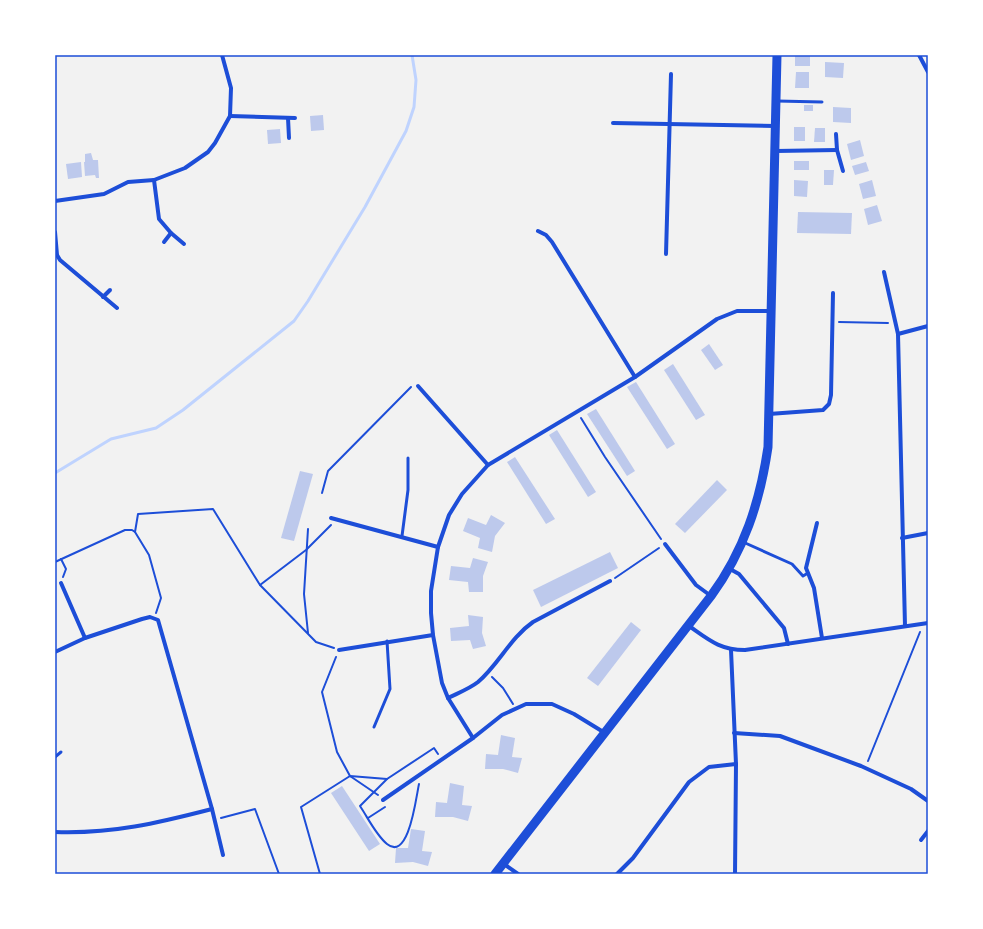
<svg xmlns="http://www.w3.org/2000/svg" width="983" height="929" viewBox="0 0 983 929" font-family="'Sofia Sans Condensed',sans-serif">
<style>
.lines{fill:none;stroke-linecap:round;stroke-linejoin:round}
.stream{stroke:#bfd3fe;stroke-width:3}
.building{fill:#bdc9ec}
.path{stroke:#1d4ed8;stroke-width:2}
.service{stroke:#1d4ed8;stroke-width:3}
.minor{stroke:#1d4ed8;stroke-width:4}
.primary{stroke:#1d4ed8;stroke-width:9}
.neatline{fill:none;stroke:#1d4ed8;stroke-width:1.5}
</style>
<rect width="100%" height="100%" fill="#f2f2f2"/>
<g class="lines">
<path class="stream" d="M55,473L111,439L156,428L183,410L294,321L308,301L365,207L406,131L414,107L416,80L412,55"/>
</g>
<g class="building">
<rect x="795" y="56" width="15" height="10"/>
<path d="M825,62L844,63L843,78L825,77Z"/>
<path d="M796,72H809V88H795Z"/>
<rect x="804" y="105" width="9" height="6"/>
<path d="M833,107L851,108V123L833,122Z"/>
<path d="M323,115L324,130L311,131L310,116Z"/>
<rect x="794" y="127" width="11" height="14"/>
<path d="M815,128H825V142H814Z"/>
<path d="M280,129L281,143L268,144L267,130Z"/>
<path d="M860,140L864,156L851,160L847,144Z"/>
<path d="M91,153L93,160H98L99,178H96L95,175L85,176L84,162H85V154Z"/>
<rect x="794" y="161" width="15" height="9"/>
<path d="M81,162L82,177L68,179L66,164Z"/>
<path d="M866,162L869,171L855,175L852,166Z"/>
<path d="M824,170H834L833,185H824Z"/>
<path d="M794,180L808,181L807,197L794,196Z"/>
<path d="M872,180L876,196L863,199L859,184Z"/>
<path d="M877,205L882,221L868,225L864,209Z"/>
<path d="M798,212L852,213L851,234L797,233Z"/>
<path d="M709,344L723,365L715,370L701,350Z"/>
<path d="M673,364L705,415L696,420L664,370Z"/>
<path d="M636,382L675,444L667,449L627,387Z"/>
<path d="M596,409L635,471L627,476L587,414Z"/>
<path d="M557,430L596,492L588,497L549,435Z"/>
<path d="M515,457L555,519L546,524L507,462Z"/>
<path d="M300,471L313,474L294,541L281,538Z"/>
<path d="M717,480L727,490L685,533L675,524Z"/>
<path d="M491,515L505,523L495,536L492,552L478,548L480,538L463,531L468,518L486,525Z"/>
<path d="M610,552L618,568L541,607L533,590Z"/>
<path d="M473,558L488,562L483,576V592H469L468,582L449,580L451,566L470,568Z"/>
<path d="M468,615L483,617L482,633L486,646L473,649L470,640L451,641L450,628L469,626Z"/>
<path d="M631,622L641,630L598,686L587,678Z"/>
<path d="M501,735L515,738L512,757L522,758L518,773L503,769H485L486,754L498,755Z"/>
<path d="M450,783L464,786L462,805L472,806L468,821L453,817H435L436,802L447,803Z"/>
<path d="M342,786L380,844L369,851L331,793Z"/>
<path d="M411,829L425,831L422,851L432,852L428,866L413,862L395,863L396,848H408Z"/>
</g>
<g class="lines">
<g class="path">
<path d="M839,322L888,323"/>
<path d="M581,418L605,457L661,539"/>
<path d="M322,493L328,471L411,387"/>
<path d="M135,532L138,514L213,509L260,585L316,642L334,648"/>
<path d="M61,559L66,569L63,577"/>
<path d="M55,562L125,530H132L135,532L149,555L161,598L156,613"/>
<path d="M615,578L659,548"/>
<path d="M260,585L306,550L331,525"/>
<path d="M308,633L304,594L308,529"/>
<path d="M336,657L322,692L337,752L350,776L378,795"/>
<path d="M492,677L503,688L513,704"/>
<path d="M868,761L920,632"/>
<path d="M387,779L360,806C368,818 376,835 387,844C409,862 416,797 419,784"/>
<path d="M221,818L255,809L279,874"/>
<path d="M368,818L385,807"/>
<path d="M320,874L301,807L350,776L387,779L434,748L438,754"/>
</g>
<g class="service">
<path d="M777,101L822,102"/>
<path d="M402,536L408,490V458"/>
<path d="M743,542L792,564L803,576L808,573"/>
<path d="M374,727L390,689L387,641"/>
<path d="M55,757L61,752"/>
</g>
<g class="minor">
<path d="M919,55L928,72"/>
<path d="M230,116L295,118"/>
<path d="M288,118L289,138"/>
<path d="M613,123L775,126"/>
<path d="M836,134L837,150L843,171"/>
<path d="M776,151L837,150"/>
<path d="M154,180L159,219L171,233L184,244"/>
<path d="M55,201L104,194L128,182L154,180L185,168L208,152L215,143L230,116L231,88L222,55"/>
<path d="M538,231L546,235L552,242L635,377"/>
<path d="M55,232L57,255L60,260L117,308"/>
<path d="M164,242L171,233"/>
<path d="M666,254L671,74"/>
<path d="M884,272L898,334L905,626"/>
<path d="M103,297L110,290"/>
<path d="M898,334L928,326"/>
<path d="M418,386L488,465"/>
<path d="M769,414L823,410L829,404L831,395L833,293"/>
<path d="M331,518L438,547"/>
<path d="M817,523L806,568L814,588L822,638"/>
<path d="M902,538L928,533"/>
<path d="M665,544L696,585L711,596"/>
<path d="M730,569L739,574L784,628L788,644"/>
<path d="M61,583L85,638"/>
<path d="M689,626C709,640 720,650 745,650L928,623"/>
<path d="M339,650L433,635"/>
<path d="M731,650L736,764L735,874"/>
<path d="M55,652L85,638L142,619L150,617L158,620L212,809L223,855"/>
<path d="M448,698C458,693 469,689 478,682C499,664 510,638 533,622L610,581"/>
<path d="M734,733L780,736L861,766L911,789L928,801"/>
<path d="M473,738L448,698L442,683L433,635L431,613V591L438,547L449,515L462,494L488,465L635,377L717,319L737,311H772"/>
<path d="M383,800L473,738L502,715L526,704H552L574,714L605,733"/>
<path d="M55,832C112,834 158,823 212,809"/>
<path d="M921,840L928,831"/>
<path d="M504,864L518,874"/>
<path d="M617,874L633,858L689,782L709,767L736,764"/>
</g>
<path class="primary" d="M495,874L711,596C744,551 760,502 768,447L777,55"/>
</g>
<rect width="983" height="929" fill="none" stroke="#ffffff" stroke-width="112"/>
<rect x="56" y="56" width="871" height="817" class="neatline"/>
</svg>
